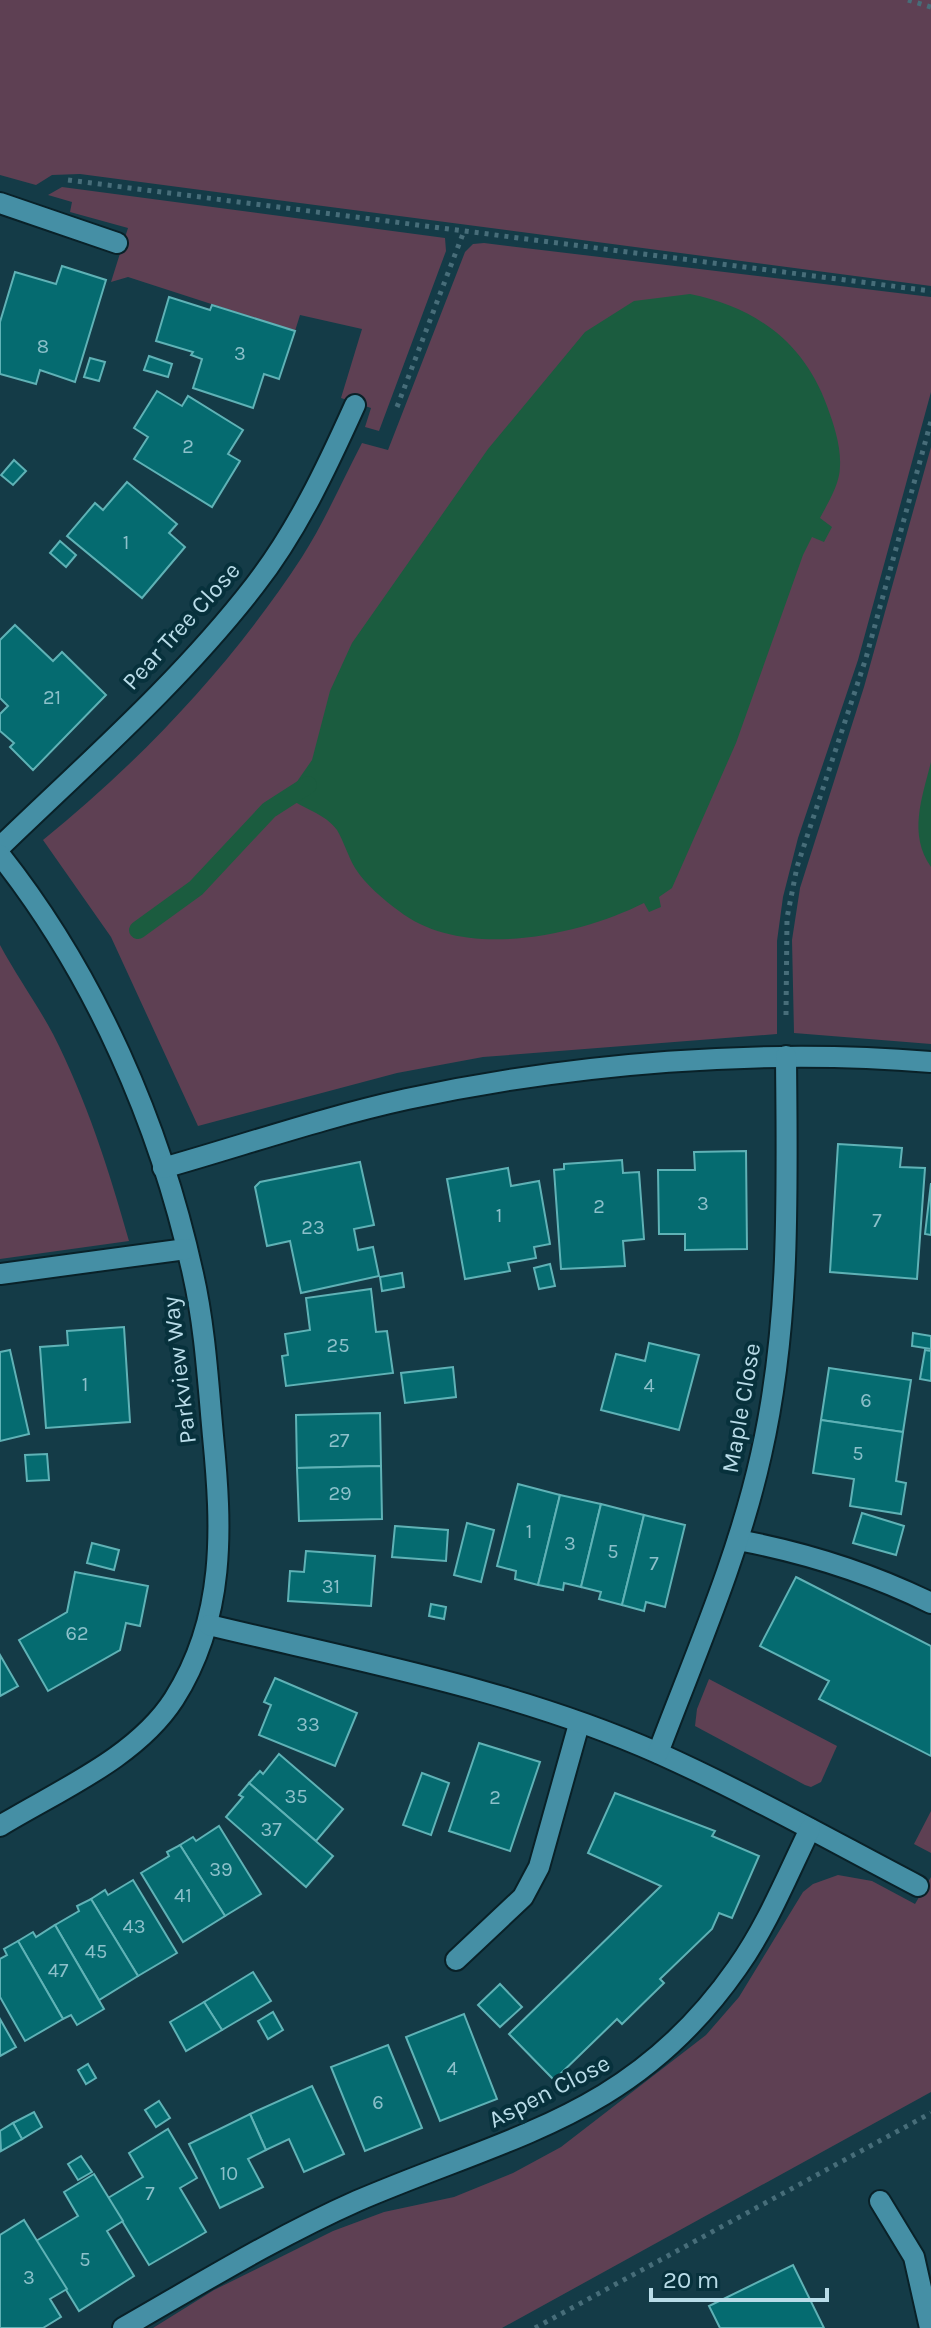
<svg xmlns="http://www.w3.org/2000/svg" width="931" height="2328" viewBox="0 0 931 2328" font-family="Karla,sans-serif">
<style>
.green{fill:#5e4053}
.water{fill:#1b5c3f}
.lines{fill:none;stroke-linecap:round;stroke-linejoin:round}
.stream{stroke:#1b5c3f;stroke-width:18}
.building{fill:#056b70;stroke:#5fb2b6;stroke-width:2}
.lane-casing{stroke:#092128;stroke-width:24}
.street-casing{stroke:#092128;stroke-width:24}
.path{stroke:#476d79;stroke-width:5;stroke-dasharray:4 6;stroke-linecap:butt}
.lane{stroke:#458fa5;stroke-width:20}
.street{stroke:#458fa5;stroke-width:20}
.labels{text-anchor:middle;stroke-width:8;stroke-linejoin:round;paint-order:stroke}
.number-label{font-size:20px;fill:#8cc0ca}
.street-label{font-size:24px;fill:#b9dce8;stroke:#07313c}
</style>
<rect width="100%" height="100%" fill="#143b47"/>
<g class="green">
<path d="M0,0H931V286L80,174L52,175L36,185L0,175Z"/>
<path d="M62,187L445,238L446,251L379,431L365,427L371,408L341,398L362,329L300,315L295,331L128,277L111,282L128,228L70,212L72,202L48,195Z"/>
<path d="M484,243L931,297V392L858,660L798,838L783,897L777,941V1034L483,1057L397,1073L198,1126L111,937L43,840C142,760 233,663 302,557C325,521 342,481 362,443L388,450L465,252L473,244Z"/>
<path d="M931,447V1044L794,1033L792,940L800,888L864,687Z"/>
<path d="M0,945C16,975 37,1004 53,1034C87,1101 109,1170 129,1241L0,1259Z"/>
<path d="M709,1679L837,1746L821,1782L811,1787L805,1785L695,1726L697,1709Z"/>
<path d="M931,1811V1853L914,1844Z"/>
<path d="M838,1875L872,1881L915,1904L931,1877V2092L502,2328H153L214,2290L333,2231L384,2212L454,2197L513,2173L561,2147L706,2035L739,1997L803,1892L813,1884Z"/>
</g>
<g class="water">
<path d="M690,294C755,307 804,342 827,406C834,425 841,446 840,466C840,484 828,503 820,518L832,527L824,542L812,537L803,555L736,743L672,888L659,897L661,907L649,912L644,903C578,936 463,961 399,911C384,900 365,884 355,868C348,856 344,842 337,830C325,813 302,809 287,796L312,760L330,691L352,643L488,449L585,332L634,301Z"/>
<path d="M931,762V867C908,834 922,798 931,762Z"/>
</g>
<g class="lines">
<path class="stream" d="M138,930L196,888L269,810L308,785"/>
</g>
<g class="building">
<path d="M62,266L106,280L75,382L40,370L36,384L0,374V322L15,272L56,284Z"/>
<path d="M169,297L210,310L212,305L295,331L279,379L264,374L253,408L193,388L202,359L191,355L193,352L156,341Z"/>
<path d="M149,356L172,364L168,377L144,370Z"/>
<path d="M90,358L105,362L99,381L84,377Z"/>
<path d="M157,391L182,406L188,396L243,430L228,454L240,461L212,507L134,459L148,437L134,428Z"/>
<path d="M14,460L26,471L13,485L1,475Z"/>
<path d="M127,482L177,524L169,533L185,547L142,598L67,536L95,503L103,510Z"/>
<path d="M60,541L76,555L66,567L50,553Z"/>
<path d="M15,625L53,661L62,652L106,695L33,770L10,747L14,743L0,731V714L8,706L0,698V640Z"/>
<path d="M838,1144L902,1148L900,1167L925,1168L917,1279L830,1272Z"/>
<path d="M746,1151L747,1249L685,1250V1234H659L658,1170H695L694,1152Z"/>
<path d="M622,1160L623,1173L639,1172L644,1239L623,1241L625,1266L561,1269L554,1170L564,1169V1164Z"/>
<path d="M360,1162L374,1225L354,1229L358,1250L373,1247L379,1276L301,1293L290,1241L267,1246L255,1187L260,1182Z"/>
<path d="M508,1168L511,1186L539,1181L550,1244L534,1247L536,1258L508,1263L510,1271L465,1279L447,1179Z"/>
<path d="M931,1183V1235L925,1234Z"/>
<path d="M550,1264L555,1286L539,1289L534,1268Z"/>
<path d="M402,1273L404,1287L382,1291L380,1277Z"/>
<path d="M371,1289L376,1332L387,1331L393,1373L286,1386L282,1356L288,1355L285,1334L310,1330L306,1298Z"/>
<path d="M124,1327L130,1422L46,1428L40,1347L68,1345L67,1331Z"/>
<path d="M913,1333L931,1336V1349L912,1346Z"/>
<path d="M649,1343L699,1355L679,1430L601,1410L616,1354L645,1361Z"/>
<path d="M10,1350L29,1434L0,1441V1352Z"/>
<path d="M925,1350L931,1351V1381L920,1379Z"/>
<path d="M453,1367L456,1397L405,1403L401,1373Z"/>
<path d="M829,1368L911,1380L903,1432L821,1420Z"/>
<path d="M380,1413L381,1466L297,1468L296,1415Z"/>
<path d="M821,1420L903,1432L896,1481L906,1483L901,1514L850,1506L854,1479L813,1473Z"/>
<path d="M47,1454L49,1480L27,1481L25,1455Z"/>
<path d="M381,1466L382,1519L299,1521L297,1468Z"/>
<path d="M518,1484L560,1495L538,1585L515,1579L516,1571L497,1566Z"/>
<path d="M560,1495L601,1504L581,1587L564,1583L563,1590L538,1585Z"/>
<path d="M601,1504L644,1515L622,1605L599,1599L601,1592L581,1587Z"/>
<path d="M862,1513L904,1526L896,1555L853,1543Z"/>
<path d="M644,1515L685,1525L665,1607L646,1602L644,1611L622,1605Z"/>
<path d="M467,1523L494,1530L481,1582L454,1575Z"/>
<path d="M395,1526L448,1530L446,1561L392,1557Z"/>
<path d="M92,1543L119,1550L114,1570L87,1563Z"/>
<path d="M306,1551L375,1556L371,1606L288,1601L290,1571L304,1572Z"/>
<path d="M75,1572L148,1586L140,1626L126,1623L120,1650L48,1691L19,1640L67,1612Z"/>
<path d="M796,1577L931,1646V1756L819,1699L829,1681L760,1646Z"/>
<path d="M431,1604L446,1607L444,1619L429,1616Z"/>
<path d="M0,1655L18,1686L0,1696Z"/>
<path d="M275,1678L357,1713L335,1766L259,1735L271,1705L264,1702Z"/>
<path d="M479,1743L540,1762L510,1851L449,1831Z"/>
<path d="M279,1754L343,1809L316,1841L249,1783L260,1771L263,1774Z"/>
<path d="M422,1773L449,1783L431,1835L403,1825Z"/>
<path d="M249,1783L333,1856L306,1887L226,1817L243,1797L239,1795Z"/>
<path d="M615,1793L715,1831L712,1836L759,1856L732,1918L719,1913L712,1929L660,1979L664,1983L622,2024L617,2019L554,2080L509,2034L661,1886L588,1853Z"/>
<path d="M219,1826L261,1894L225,1916L180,1845L193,1837L196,1841Z"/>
<path d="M180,1845L225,1916L183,1942L141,1873L169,1856L167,1852Z"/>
<path d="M133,1880L177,1953L138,1976L91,1899L105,1890L108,1895Z"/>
<path d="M91,1899L138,1976L99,2000L55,1925L79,1911L77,1906Z"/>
<path d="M55,1925L104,2009L77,2025L71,2015L63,2019L18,1941L33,1932L36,1937Z"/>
<path d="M18,1941L63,2019L25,2041L0,1997V1959L7,1955L4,1949Z"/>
<path d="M253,1972L271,2001L222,2030L204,2002Z"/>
<path d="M500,1984L522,2007L500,2027L478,2005Z"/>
<path d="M204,2002L222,2030L186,2051L170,2022Z"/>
<path d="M273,2012L283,2030L268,2039L258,2021Z"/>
<path d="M464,2014L497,2099L440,2121L406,2037Z"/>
<path d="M0,2019L16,2047L0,2056Z"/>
<path d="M388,2045L422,2128L365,2151L331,2067Z"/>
<path d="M88,2064L96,2078L86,2084L78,2070Z"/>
<path d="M312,2086L344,2154L304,2172L289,2139L266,2150L250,2114Z"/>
<path d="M159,2101L170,2118L156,2127L145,2110Z"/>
<path d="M34,2112L42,2127L22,2139L13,2123Z"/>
<path d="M250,2114L266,2150L248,2159L263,2187L220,2208L189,2144Z"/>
<path d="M13,2123L22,2139L1,2151L0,2131Z"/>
<path d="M168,2129L197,2178L180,2188L206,2232L149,2265L108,2198L143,2177L129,2153Z"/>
<path d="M81,2156L92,2172L78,2180L68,2164Z"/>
<path d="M94,2174L123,2221L107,2231L134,2276L79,2311L36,2241L78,2216L64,2192Z"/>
<path d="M24,2220L67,2289L50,2299L61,2317L43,2328H0V2235Z"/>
<path d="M793,2265L824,2328H720L709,2306Z"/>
</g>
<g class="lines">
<defs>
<g id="lane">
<path d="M738,1540C807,1553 868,1572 931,1603"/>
<path d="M456,1960L523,1897L539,1867L579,1724"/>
</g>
<g id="street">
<path d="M0,203L117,243"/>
<path d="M0,847C87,763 180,682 255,585C297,531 327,467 355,405"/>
<path d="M0,855C95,975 160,1124 193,1274C205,1327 208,1382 213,1436C222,1528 226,1617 174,1699C136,1758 59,1790 0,1826"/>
<path d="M163,1168C244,1145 325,1117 407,1099C575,1063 761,1048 931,1062"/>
<path d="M0,1274L186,1249"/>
<path d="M209,1625C359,1661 516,1690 658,1753C747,1793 832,1841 918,1886"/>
<path d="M658,1753C695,1655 738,1558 761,1455C791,1324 787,1190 786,1056"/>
<path d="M880,2201L914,2257L930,2328"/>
<path d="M123,2328C200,2284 276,2237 357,2201C511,2135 634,2116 737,1968C767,1926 787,1876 810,1829"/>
</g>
</defs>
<use href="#lane" class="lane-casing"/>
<use href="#street" class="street-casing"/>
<g class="path">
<path d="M908,0L931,7"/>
<path d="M68,180L931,291"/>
<path d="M397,407L464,231"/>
<path d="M786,1015L787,918L797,867L866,658L931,421"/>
<path d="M535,2328L931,2113"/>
</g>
<use href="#lane" class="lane"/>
<use href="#street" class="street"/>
</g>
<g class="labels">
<g class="number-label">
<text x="43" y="353">8</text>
<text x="240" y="360">3</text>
<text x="188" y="453">2</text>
<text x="126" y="549">1</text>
<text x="52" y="704">21</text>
<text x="703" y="1210">3</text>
<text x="599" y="1213">2</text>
<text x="499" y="1222">1</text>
<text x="877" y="1227">7</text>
<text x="313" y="1234">23</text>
<text x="338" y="1352">25</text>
<text x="85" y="1391">1</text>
<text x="649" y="1392">4</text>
<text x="866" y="1407">6</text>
<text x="339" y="1447">27</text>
<text x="858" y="1460">5</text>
<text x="340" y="1500">29</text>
<text x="529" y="1538">1</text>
<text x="570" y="1550">3</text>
<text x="613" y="1558">5</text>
<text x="654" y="1570">7</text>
<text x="331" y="1593">31</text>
<text x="77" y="1640">62</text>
<text x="308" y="1731">33</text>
<text x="296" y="1803">35</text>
<text x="495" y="1804">2</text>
<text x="271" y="1836">37</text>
<text x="221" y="1876">39</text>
<text x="183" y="1902">41</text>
<text x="134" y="1933">43</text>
<text x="96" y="1958">45</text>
<text x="58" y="1977">47</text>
<text x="452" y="2075">4</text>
<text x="378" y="2109">6</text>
<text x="229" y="2180">10</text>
<text x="150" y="2200">7</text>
<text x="85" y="2266">5</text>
<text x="29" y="2284">3</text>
</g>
<g class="street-label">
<text transform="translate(181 626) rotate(-48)" y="8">Pear Tree Close</text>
<text transform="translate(179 1370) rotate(-97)" y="8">Parkview Way</text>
<text transform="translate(741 1408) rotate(-80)" y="8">Maple Close</text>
<text transform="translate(549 2091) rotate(-27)" y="8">Aspen Close</text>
</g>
</g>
<path d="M651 2288v12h176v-12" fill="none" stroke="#b9dce8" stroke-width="4"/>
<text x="663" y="2288" font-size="24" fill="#b9dce8" stroke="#07313c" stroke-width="6" paint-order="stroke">20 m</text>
</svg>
